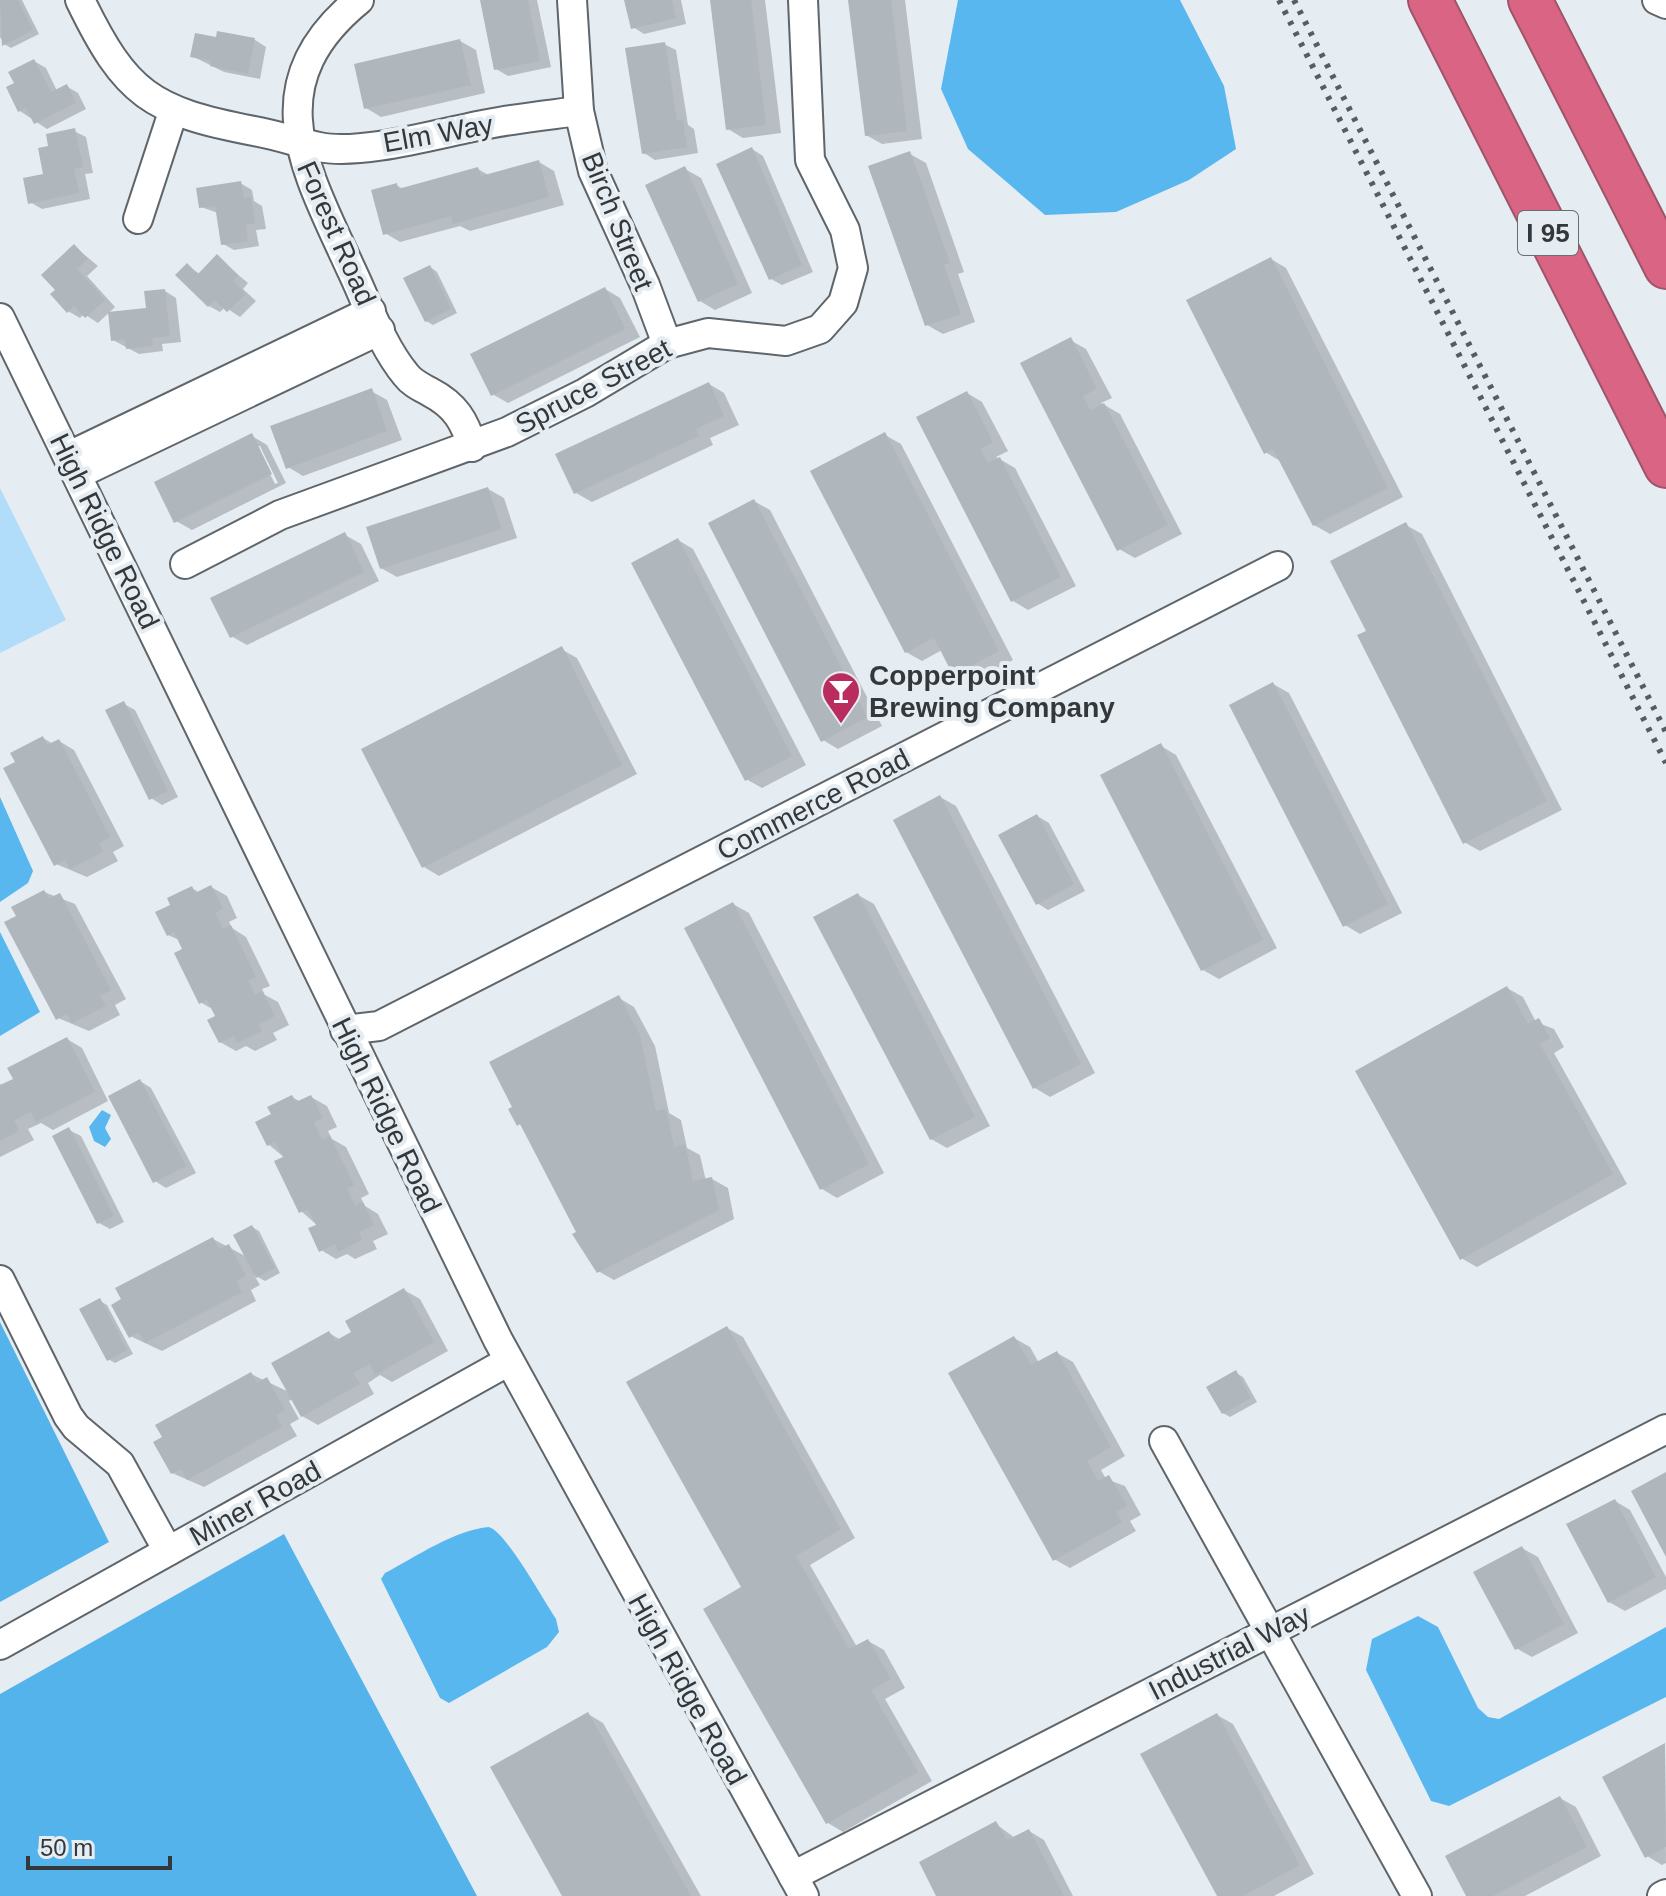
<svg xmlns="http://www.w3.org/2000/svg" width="1666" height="1896" viewBox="0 0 1666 1896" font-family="Helvetica,sans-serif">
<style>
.green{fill:#b1dcfa}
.forest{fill:#55b3eb}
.water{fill:#59b7f0}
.shadow{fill:#0003;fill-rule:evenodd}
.building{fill:#afb7bd}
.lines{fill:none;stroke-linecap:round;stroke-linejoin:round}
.minor-casing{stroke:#5e656b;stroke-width:32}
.highway-casing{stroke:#9f5569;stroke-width:46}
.minor{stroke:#fff;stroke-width:28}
.highway{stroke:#d96483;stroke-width:42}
.rail{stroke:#585c5f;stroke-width:6;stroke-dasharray:4 8;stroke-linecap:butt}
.labels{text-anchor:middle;stroke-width:8;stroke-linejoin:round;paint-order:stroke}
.shield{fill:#e5edf3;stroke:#696e72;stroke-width:2}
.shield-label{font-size:26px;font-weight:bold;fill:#34383a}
.street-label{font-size:28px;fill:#34383a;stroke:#e5edf3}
.poi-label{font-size:28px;font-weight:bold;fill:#34383a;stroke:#e5edf3;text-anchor:start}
</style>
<rect width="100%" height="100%" fill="#e5edf3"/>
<path class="green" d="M0,488L66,620L0,653Z"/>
<g class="forest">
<path d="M0,1322L109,1542L0,1602Z"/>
<path d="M284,1534L477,1896H0V1694Z"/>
</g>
<g class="water">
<path d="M958,0H1180L1224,86L1236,149L1189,180L1116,212L1045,215L968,149L941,89Z"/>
<path d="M0,797L33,871L28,883L0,902Z"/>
<path d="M0,932L40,1012L0,1036Z"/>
<path d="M102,1110L111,1115L105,1128L111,1139L105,1147L94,1141L89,1127Z"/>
<path d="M489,1527C506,1532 544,1601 556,1619L559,1632L547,1647L449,1703L440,1698L381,1579L385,1573C416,1557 454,1530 489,1527Z"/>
<path d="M1418,1616L1438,1627L1478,1708L1488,1717L1499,1719L1666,1627V1697L1449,1806L1431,1801L1366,1670L1372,1639Z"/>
</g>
<g class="shadow">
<path d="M0,0H22L39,34L11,48L4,44L0,37Z"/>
<path d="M482,0H537L551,67L508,76L496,69Z"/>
<path d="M627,0H681L686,24L644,34L633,27Z"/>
<path d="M712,0H765L781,133L743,138L728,129Z"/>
<path d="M850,0H905L922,139L882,144L866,135Z"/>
<path d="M217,39L255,40L266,47L260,79L224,72L192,56Z"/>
<path d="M460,41L476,50L485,93L381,117L366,108Z"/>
<path d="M664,44L676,50L688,125L694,129L698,153L655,160L644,153Z"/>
<path d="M34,61L46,68L57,91L66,86L78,93L86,109L47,129L20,111L16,84Z"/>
<path d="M74,131L86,137L93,173L85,174L90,199L42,209L30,202L46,176L51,147Z"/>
<path d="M752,149L763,156L813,272L782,285L771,279Z"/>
<path d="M910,154L926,163L964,272L958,274L975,322L943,334L927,325Z"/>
<path d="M539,162L554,171L564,205L470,231L460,226L400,242L385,233L396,185L405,190L478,169L490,176Z"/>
<path d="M685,169L701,178L752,293L715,310L700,301Z"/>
<path d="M240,183L252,190L254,201L262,206L266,229L256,230L259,246L234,250L223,244L218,213L201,207Z"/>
<path d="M74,246L98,266L87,276L115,307L98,323L84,314L80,318L68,311L58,290Z"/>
<path d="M217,257L248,283L243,289L256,301L240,317L225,307L220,312L209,306L187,266L200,274Z"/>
<path d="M1271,259L1286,268L1403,497L1330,534L1314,525L1282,462L1265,452Z"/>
<path d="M430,267L437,272L457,313L433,325L426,321Z"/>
<path d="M605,289L620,298L640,337L508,403L492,394Z"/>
<path d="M165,291L176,298L181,342L162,344L163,351L139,354L113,340Z"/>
<path d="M1070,340L1086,349L1112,398L1101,403L1120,414L1182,534L1135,558L1119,549L1023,364Z"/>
<path d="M709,384L724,393L739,425L710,438L713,445L592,502L576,493Z"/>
<path d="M371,391L387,400L402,440L303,476L288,467Z"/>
<path d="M967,393L982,402L1008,451L996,457L1015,468L1076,586L1028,610L1013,601Z"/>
<path d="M885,435L901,444L1013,660L970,683L954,674L942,650L922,661L906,652Z"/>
<path d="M252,436L267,445L286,483L192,530L176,521ZM256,446H260L278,483L275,484Z"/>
<path d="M488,489L504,498L517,538L397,577L381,568Z"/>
<path d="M754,501L770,510L882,726L838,749L823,740Z"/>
<path d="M1406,525L1422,534L1562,810L1480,851L1464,842L1368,632Z"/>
<path d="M345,535L361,544L379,581L247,645L231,636Z"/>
<path d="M678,540L693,549L806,765L762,788L746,779Z"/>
<path d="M561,649L577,658L637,774L439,876L424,867Z"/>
<path d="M1273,684L1289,693L1402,913L1360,934L1345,925Z"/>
<path d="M124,704L135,710L178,797L162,805L151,798Z"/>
<path d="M43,738L53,744L59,741L74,750L124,846L113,852L118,861L87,877L56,864L17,763Z"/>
<path d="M1161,746L1176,755L1277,948L1219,979L1203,970Z"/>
<path d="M940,797L956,806L1095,1073L1050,1097L1035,1088Z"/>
<path d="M1037,816L1049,823L1085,891L1048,910L1037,903Z"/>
<path d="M211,887L227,896L237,918L229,922L232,928L246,937L270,986L262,989L265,995L278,1002L289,1025L273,1033L277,1040L255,1051L246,1046L236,1051L220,1042L218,1017L214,1010L200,1002L185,950L181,941L168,935L173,906L192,888L200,893Z"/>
<path d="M44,892L75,904L126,999L115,1005L120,1015L89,1031L58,1018Z"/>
<path d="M858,895L874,904L990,1126L947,1148L931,1139Z"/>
<path d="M733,904L749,913L884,1173L837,1198L822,1189Z"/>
<path d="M1507,988L1523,997L1536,1022L1554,1029L1564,1047L1554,1053L1627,1184L1477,1267L1461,1258Z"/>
<path d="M619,998L634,1007L655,1046L669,1113L681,1120L687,1148L700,1155L706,1181L712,1179L728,1188L734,1219L614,1280L598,1271L524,1127L519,1124Z"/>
<path d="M67,1039L82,1048L108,1101L53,1130L41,1123L28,1129L34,1140L0,1157V1084L3,1086L15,1079Z"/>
<path d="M140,1081L151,1088L196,1173L166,1188L155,1181L109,1098Z"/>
<path d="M292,1097L301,1102L311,1097L327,1106L337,1127L328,1131L332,1139L346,1147L369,1194L361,1198L365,1206L378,1214L388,1234L373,1241L377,1249L355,1259L347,1254L336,1259L321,1250L318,1226L301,1211L285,1158L268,1144L274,1115Z"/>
<path d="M69,1130L81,1136L124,1222L110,1229L99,1223Z"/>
<path d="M252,1227L259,1231L280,1273L265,1281L254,1275L260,1285L251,1290L256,1301L162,1351L130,1336L213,1239L247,1257Z"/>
<path d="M404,1290L420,1299L448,1351L392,1382L380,1375L368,1383L374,1394L318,1425L302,1416L293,1399L289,1401L299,1419L290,1424L297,1436L204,1487L172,1473L251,1374L289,1392L329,1333L341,1340L354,1332Z"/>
<path d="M100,1301L107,1305L133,1354L115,1363L108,1359Z"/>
<path d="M727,1328L743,1337L855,1538L810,1565L857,1647L868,1641L884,1650L905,1688L885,1699L932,1781L843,1832L828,1823L743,1588Z"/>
<path d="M1014,1338L1030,1347L1039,1363L1057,1353L1073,1362L1125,1456L1101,1470L1106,1479L1125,1486L1141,1515L1130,1521L1136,1531L1070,1568L1054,1559Z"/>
<path d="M1236,1373L1243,1377L1257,1402L1230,1417L1223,1413Z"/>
<path d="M1615,1501L1630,1510L1666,1577V1589L1625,1611L1609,1602Z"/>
<path d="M1522,1548L1538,1557L1578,1633L1532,1657L1516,1648Z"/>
<path d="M588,1714L603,1723L701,1896H565Z"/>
<path d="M1217,1715L1233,1724L1314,1874L1274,1896H1219Z"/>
<path d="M1665,1746L1666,1863L1662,1865L1647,1856L1605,1778Z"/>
<path d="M1560,1798L1576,1807L1601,1856L1525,1896H1468Z"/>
<path d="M996,1824L1015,1838L1029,1831L1044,1840L1073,1896H939Z"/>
</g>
<g class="building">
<path d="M0,0H18L33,30L2,46Z"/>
<path d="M480,0H528L540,61L494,70Z"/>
<path d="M624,0H672L676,18L631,29Z"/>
<path d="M710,0H751L766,125L726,130Z"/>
<path d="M848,0H891L907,131L865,136Z"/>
<path d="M217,31L255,38L248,74L210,66L211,61L190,57L195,33L216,37Z"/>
<path d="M460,39L471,85L364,109L354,64Z"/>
<path d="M665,42L677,121L683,120L687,147L642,154L625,48Z"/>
<path d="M34,59L51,92L67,84L76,103L34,124L26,108L18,112L6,87L14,83L8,72Z"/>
<path d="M75,128L83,167L74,169L79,193L28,204L23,178L43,174L38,148L48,146L46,134Z"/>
<path d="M752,147L802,265L769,280L716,164Z"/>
<path d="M910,151L950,263L944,265L961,314L925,326L868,166Z"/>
<path d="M539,160L549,197L453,224L451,216L383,235L371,190L397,183L398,189L478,167L481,176Z"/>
<path d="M685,166L738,284L698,302L645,185Z"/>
<path d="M241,181L244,198L251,197L255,223L246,225L248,241L221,245L215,206L199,208L196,188Z"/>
<path d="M74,244L88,259L77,269L105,300L85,318L74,306L67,313L50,294L55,290L41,275Z"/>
<path d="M217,254L238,275L233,281L246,294L227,312L215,300L208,307L175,275L187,263L198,274Z"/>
<path d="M1271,257L1388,488L1313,526L1273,449L1264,454L1186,300Z"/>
<path d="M430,265L451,309L425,322L403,278Z"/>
<path d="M605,287L625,329L491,396L470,354Z"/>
<path d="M165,289L170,336L152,338L153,346L126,349L125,339L111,341L108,312L146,308L144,291Z"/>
<path d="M1071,337L1097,389L1083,396L1090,410L1104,403L1168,525L1117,551L1020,363Z"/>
<path d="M709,382L724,416L696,429L699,436L574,494L555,454Z"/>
<path d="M372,388L387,431L286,469L270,426Z"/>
<path d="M967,391L993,442L980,449L988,463L1000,457L1061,577L1011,602L916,417Z"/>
<path d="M885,432L999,651L953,675L934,638L905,653L810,471Z"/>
<path d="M252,433L272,474L174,523L154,482Z"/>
<path d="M488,487L502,529L380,569L366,527Z"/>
<path d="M754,499L867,717L821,742L708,523Z"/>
<path d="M1406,522L1547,801L1463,844L1357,635L1366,631L1330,561Z"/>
<path d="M345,532L364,572L230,638L210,598Z"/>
<path d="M678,538L792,756L745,781L631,563Z"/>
<path d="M562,646L622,765L422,868L361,749Z"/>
<path d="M1273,682L1388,904L1343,927L1229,705Z"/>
<path d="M124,701L168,791L149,800L105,710Z"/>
<path d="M43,736L47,745L59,739L110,837L99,843L103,852L70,869L65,860L54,866L3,768L15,762L10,753Z"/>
<path d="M1161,743L1263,940L1201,971L1100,775Z"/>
<path d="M940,795L1081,1064L1033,1089L893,820Z"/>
<path d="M1037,814L1074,884L1036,905L998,835Z"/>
<path d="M211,885L223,909L215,913L223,929L231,925L256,977L248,980L255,995L262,991L275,1016L259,1024L262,1031L237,1043L234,1036L219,1043L207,1020L215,1016L207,1000L199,1004L174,953L182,949L174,932L167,936L155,912L170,905L167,898L192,886L195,893Z"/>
<path d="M44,890L49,898L60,893L111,990L100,996L106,1006L72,1023L67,1014L56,1020L4,922L16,916L11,907Z"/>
<path d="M858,893L975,1117L930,1140L813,917Z"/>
<path d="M733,902L869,1164L820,1190L684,928Z"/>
<path d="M1507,986L1528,1024L1539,1018L1550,1038L1540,1044L1613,1174L1460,1260L1355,1071Z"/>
<path d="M619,995L640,1035L656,1111L666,1109L674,1147L685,1144L693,1181L712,1177L719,1210L597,1273L572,1234L576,1232L520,1124L517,1126L508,1109L512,1107L489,1062Z"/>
<path d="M67,1037L95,1092L36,1122L31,1112L14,1120L19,1131L0,1141V1085L13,1079L7,1068Z"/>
<path d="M140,1079L186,1166L153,1183L108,1096Z"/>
<path d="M292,1095L296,1102L311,1095L323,1118L314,1122L322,1140L330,1136L354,1185L347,1189L355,1206L363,1202L374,1225L359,1232L362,1240L338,1252L335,1244L319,1252L308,1228L316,1225L308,1209L299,1213L274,1161L283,1157L275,1142L267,1146L255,1122L271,1114L267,1107Z"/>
<path d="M69,1127L114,1216L97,1224L52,1136Z"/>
<path d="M252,1225L275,1268L256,1278L233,1235Z"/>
<path d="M213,1237L219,1249L229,1244L246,1276L236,1281L242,1292L145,1343L139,1332L129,1338L111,1305L121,1299L115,1288Z"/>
<path d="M404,1288L434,1342L375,1375L370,1364L353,1373L360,1384L301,1417L271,1363L329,1331L335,1341L351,1332L345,1321Z"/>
<path d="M100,1298L127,1350L107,1361L79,1309Z"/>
<path d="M727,1326L841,1529L796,1556L849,1649L868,1639L891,1679L871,1690L918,1772L826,1824L703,1609L741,1587L626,1382Z"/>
<path d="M1014,1336L1031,1365L1057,1351L1111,1447L1087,1461L1098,1481L1109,1475L1127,1506L1116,1512L1122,1522L1053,1561L948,1373Z"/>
<path d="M1236,1370L1251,1398L1222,1414L1206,1387Z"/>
<path d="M251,1372L257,1383L267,1377L285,1410L276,1415L282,1427L187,1480L181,1469L171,1474L153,1442L162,1437L155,1425Z"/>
<path d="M1666,1472V1557L1631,1491Z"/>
<path d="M1615,1499L1656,1577L1608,1603L1566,1524Z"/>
<path d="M1522,1546L1564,1624L1515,1650L1473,1572Z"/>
<path d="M588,1712L691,1896H562L490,1767Z"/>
<path d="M1217,1713L1300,1865L1243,1896H1217L1140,1754Z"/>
<path d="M1665,1743L1666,1847L1645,1858L1602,1777Z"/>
<path d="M1560,1796L1587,1847L1493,1896H1466L1445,1856Z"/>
<path d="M996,1821L1007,1840L1029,1829L1064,1896H936L919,1862Z"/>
</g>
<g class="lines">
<defs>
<g id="minor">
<path d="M80,0C126,95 151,111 254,131C276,135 297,142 319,147C363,156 443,132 488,124C518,118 549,115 579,111"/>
<path d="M359,0C255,85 305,168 350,267C367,302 381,345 406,375C412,383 421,387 430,392C455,405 465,421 472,447"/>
<path d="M572,0L579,111L593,171L645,285L667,344"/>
<path d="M1657,0L1666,4"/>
<path d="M138,219L173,112"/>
<path d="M0,318L498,1340L804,1896"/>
<path d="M69,456L371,311"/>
<path d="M78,474L380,330"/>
<path d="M185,564L280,515L507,432L585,393L667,344L708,333L786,341L820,329L843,303L853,268L845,230L810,160L803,0"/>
<path d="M345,1030L379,1026L1278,566"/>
<path d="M0,1280L68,1416L76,1427L120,1464L168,1551"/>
<path d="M1164,1441L1417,1896"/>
<path d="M0,1645L509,1361"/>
<path d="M793,1876L1666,1429"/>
<path d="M1662,1896L1666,1894"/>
</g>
<g id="highway">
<path d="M1430,0L1666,466"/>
<path d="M1530,0L1666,267"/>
</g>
</defs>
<use href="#minor" class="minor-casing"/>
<use href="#highway" class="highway-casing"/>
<use href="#minor" class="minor"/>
<use href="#highway" class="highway"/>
<g class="rail">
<path d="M1279,0L1666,763"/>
<path d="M1294,0L1666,732"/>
</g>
</g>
<defs>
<symbol id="bar-pin" viewBox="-11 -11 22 30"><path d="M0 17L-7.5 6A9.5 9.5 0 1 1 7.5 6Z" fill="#ba2c5d" stroke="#e5edf3"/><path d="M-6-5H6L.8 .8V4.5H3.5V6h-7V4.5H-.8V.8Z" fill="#fff"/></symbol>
</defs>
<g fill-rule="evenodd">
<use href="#bar-pin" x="819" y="669" width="44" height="60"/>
</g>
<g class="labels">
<rect class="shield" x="1518" y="211" width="60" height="44" rx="6"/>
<g class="shield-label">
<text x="1548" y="242">I 95</text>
</g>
<g class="street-label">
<text transform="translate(438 133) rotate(-10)" y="10">Elm Way</text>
<text transform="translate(618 221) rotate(68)" y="10">Birch Street</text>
<text transform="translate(337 233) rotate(66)" y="10">Forest Road</text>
<text transform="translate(593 386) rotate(-28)" y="10">Spruce Street</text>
<text transform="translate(105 531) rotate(64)" y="10">High Ridge Road</text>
<text transform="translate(813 804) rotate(-27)" y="10">Commerce Road</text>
<text transform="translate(387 1115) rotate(64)" y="10">High Ridge Road</text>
<text transform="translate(255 1503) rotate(-29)" y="10">Miner Road</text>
<text transform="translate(1229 1652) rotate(-27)" y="10">Industrial Way</text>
<text transform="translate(688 1689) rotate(61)" y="10">High Ridge Road</text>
</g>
<g class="poi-label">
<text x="869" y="685">Copperpoint<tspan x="869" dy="32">Brewing Company</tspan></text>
</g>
</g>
<path d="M28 1856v12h142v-12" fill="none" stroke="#34383a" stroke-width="4"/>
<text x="40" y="1856" font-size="24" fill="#34383a" stroke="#e5edf3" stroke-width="6" paint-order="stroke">50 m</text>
</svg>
